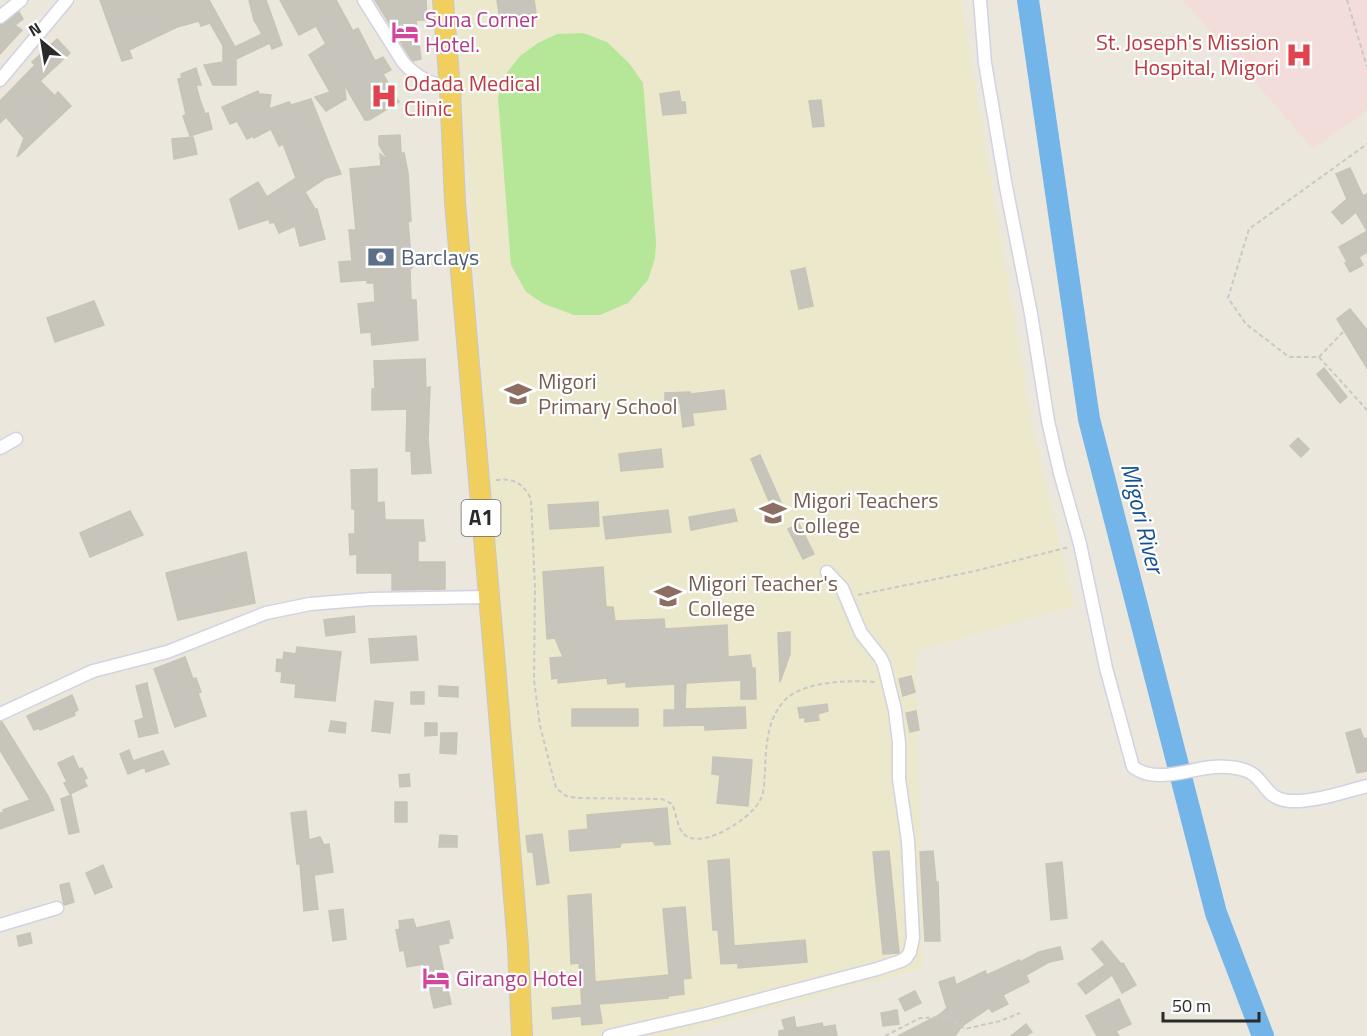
<svg xmlns="http://www.w3.org/2000/svg" width="1367" height="1036" viewBox="0 0 1367 1036" font-family="'Titillium Web',sans-serif">
<style>
.education{fill:#ece8cc}
.medical{fill:#f2ddda}
.pitch{fill:#b6e697}
.lines{fill:none;stroke-linecap:round;stroke-linejoin:round}
.river{stroke:#74b5e9;stroke-width:22}
.building{fill:#c7c5bb;stroke:#c6c4b6;stroke-width:1.5}
.minor-casing{stroke:#d2d2e2;stroke-width:15}
.trunk-casing{stroke:#c8c8c8;stroke-width:22}
.path{stroke:#c8c8c8;stroke-width:2;stroke-dasharray:4.5 3;stroke-linecap:butt}
.minor{stroke:#fff;stroke-width:12}
.trunk{stroke:#f0cf5f;stroke-width:20}
.labels{text-anchor:middle;stroke-width:4.5;stroke-linejoin:round;paint-order:stroke}
.shield{fill:#fff;stroke:#6a6a6a;stroke-width:1.5}
.shield-label{font-size:21px;font-weight:bold;fill:#2a2a2a}
.hotel-label{font-size:22px;fill:#b23c85;stroke:#fff;text-anchor:start}
.health-label{font-size:22px;fill:#be3a42;stroke:#fff;text-anchor:end}
.service-label{font-size:22px;fill:#4e5e75;stroke:#fff;text-anchor:start}
.education-label{font-size:22px;fill:#785e54;stroke:#fff;text-anchor:start}
.water-label{font-size:24px;font-style:italic;fill:#135194;stroke:#fff}
</style>
<rect width="100%" height="100%" fill="#ebe7dc"/>
<path class="education" d="M456,0H961L1031,420L1074,606L916,651L923,968L672,1036H530Z"/>
<path class="medical" d="M1183,0H1367V110L1313,149Z"/>
<path class="pitch" d="M583,33L607,42L629,63L643,83L656,242L655,258L648,280L628,303L600,315H574L544,304L526,292L511,265L498,97L505,75L520,56L538,43L557,34Z"/>
<g class="lines">
<path class="river" d="M1028,0L1089,419L1216,913L1263,1036"/>
</g>
<g class="building">
<path d="M100,0H209L235,47L262,34L254,20L249,0H266L282,45L272,49L270,43L236,59V85H213L204,65L223,62V46L210,23L201,26L199,21L177,27L129,50L132,58L122,61Z"/>
<path d="M280,0H336L353,31L358,28L375,61L383,57L391,70L383,74L399,102L369,120H365L344,84L346,99L326,111L315,97L330,92L309,55L326,44L316,26L299,35Z"/>
<path d="M375,0H426L427,20H416L421,59L413,61L410,57Z"/>
<path d="M497,0H534L536,13L500,19Z"/>
<path d="M19,12L23,19L15,25L22,30L0,54V25L5,23Z"/>
<path d="M57,39L70,53L40,81L55,96L58,92L71,106L17,157L24,138L6,117L0,123V101L35,65L32,62Z"/>
<path d="M196,68L201,85H196L200,100L205,114L208,113L212,129L190,136L183,116L186,114L178,79L182,78L181,74Z"/>
<path d="M258,91L259,94L271,95L269,109L289,102L291,105L311,99L341,174L326,178L305,192L315,209H317L325,239L300,246L295,226L279,233L274,222L270,223L269,219L239,229L230,199L258,182L267,197L296,178L283,144L279,146L271,129L254,138L253,136L247,139L237,121L230,124L222,107Z"/>
<path d="M679,91L681,102H685L686,113L663,115L660,94Z"/>
<path d="M821,100L824,126L813,127L809,101Z"/>
<path d="M400,135L401,153H404L408,173L411,221L408,222L412,268H410L411,300H416L418,340L372,345L371,332L361,333L358,304L375,302L374,283H367V280L341,282L339,262L352,261L349,230H356L350,169L381,166L380,154L388,160L379,145V136Z"/>
<path d="M193,137L197,154L174,159L172,139Z"/>
<path d="M1350,168L1363,196L1367,194V231L1356,212L1342,224L1332,212L1347,199L1336,174Z"/>
<path d="M1367,231V252L1359,257L1363,265L1350,272L1345,263L1347,262L1339,247Z"/>
<path d="M805,268L813,306L799,309L791,271Z"/>
<path d="M94,301L104,325L55,342L47,318Z"/>
<path d="M1350,309L1367,330V368L1337,319Z"/>
<path d="M425,359L426,388L430,387L428,440L431,473L412,474L411,451H406L407,409L372,410V389H375L374,361Z"/>
<path d="M1324,368L1347,397L1340,403L1317,374Z"/>
<path d="M724,390L726,409L692,413L694,425L683,427L680,403H665V393L690,392L691,394Z"/>
<path d="M1298,438L1309,449L1301,457L1290,446Z"/>
<path d="M661,449L663,467L621,471L619,454Z"/>
<path d="M760,455L784,509L774,513L751,459Z"/>
<path d="M377,469V503L384,502L385,520H423L425,541H418V562H445V589L392,590V573H357V554L350,555L349,534H355V509H352L351,470Z"/>
<path d="M598,502L599,526L550,529L548,505Z"/>
<path d="M734,509L737,521L691,530L689,517Z"/>
<path d="M668,510L671,532L606,539L603,517Z"/>
<path d="M130,511L143,535L90,557L80,533Z"/>
<path d="M799,524L814,554L803,559L788,529Z"/>
<path d="M246,552L255,603L178,620L166,573Z"/>
<path d="M603,567L606,607H613L615,621L664,619L665,629L727,625L728,657L750,655L752,668H755L756,699H741V680L686,683L685,709L745,707L746,728L705,730V725L664,726V710H675V684L626,687V682L608,684L607,678L558,683V678L552,679L550,658L563,657L555,638L547,639L543,572Z"/>
<path d="M354,616L355,632L326,636L324,620Z"/>
<path d="M790,632V654L780,682L778,633Z"/>
<path d="M416,636L418,660L371,663L369,639Z"/>
<path d="M297,647L341,652L335,701L295,697L296,684L281,682L282,672L276,671L277,659L283,660L284,652L296,654Z"/>
<path d="M185,657L193,679L196,678L201,692L198,693L206,716L175,727L154,669Z"/>
<path d="M911,676L915,692L903,696L899,679Z"/>
<path d="M147,683L158,733L139,737L135,721L144,718L136,686Z"/>
<path d="M439,686L458,687V697L439,696Z"/>
<rect x="411" y="692" width="13" height="12"/>
<path d="M72,695L78,710L74,712L75,715L40,730L39,728L34,730L27,716Z"/>
<path d="M375,701L393,703L390,733L372,731Z"/>
<path d="M827,704L828,711L818,714L819,720L805,722V717L800,718L798,708Z"/>
<rect x="572" y="709" width="66" height="17"/>
<path d="M916,711L919,730L910,732L906,713Z"/>
<path d="M331,721L346,723L345,733L329,731Z"/>
<path d="M0,722H2L48,796L54,810L0,829V813L4,812L3,810L30,800L0,750Z"/>
<path d="M425,723H437V735L425,736Z"/>
<path d="M1360,729L1364,739L1367,738V771L1357,773L1346,733Z"/>
<path d="M441,733H457L456,754L440,753Z"/>
<path d="M129,750L133,761L163,751L169,764L146,772L145,767L128,774L120,754Z"/>
<path d="M73,756L79,769L82,768L87,778L84,780L87,786L70,794L64,783L67,782L58,763Z"/>
<path d="M713,757L752,760L748,806L717,803L720,775L712,774Z"/>
<path d="M409,774L410,786L400,787L399,775Z"/>
<path d="M71,795L79,832L69,834L61,799Z"/>
<rect x="395" y="802" width="12" height="20"/>
<path d="M667,808L670,844L655,845L653,841L621,843L620,847L570,851L569,831L588,829L587,815Z"/>
<path d="M306,811L309,840L320,837L324,845L329,844L333,872L314,875L318,909L304,911L300,864H297L291,813Z"/>
<path d="M542,834L549,883L537,885L533,852H528L526,836Z"/>
<path d="M440,835L457,836V847H439Z"/>
<path d="M889,851L899,953L883,954L873,852Z"/>
<path d="M933,851L936,882H938L940,941H925L920,852Z"/>
<path d="M729,859L734,946L805,940L807,962L738,968V963L721,964L718,930H713L708,861Z"/>
<path d="M1062,862L1067,918L1051,920L1046,864Z"/>
<path d="M103,865L112,887L95,894L86,873Z"/>
<path d="M69,883L74,902L64,905L60,885Z"/>
<path d="M591,894L595,982L669,975L663,909L685,907L691,978L683,979L684,994L668,996V998L599,1004L602,1023L582,1025L581,1016L553,1019L552,1008L582,1005L579,963L571,964L568,896Z"/>
<path d="M343,909L346,939L333,941L329,911Z"/>
<path d="M413,919L416,928L449,921L453,938L448,939L449,943L438,945L451,1004L434,1008L424,964L407,967L404,950L400,951L396,930L400,929L399,921Z"/>
<path d="M30,933L32,943L19,946L17,936Z"/>
<path d="M1102,941L1121,964L1123,963L1136,985L1122,993L1112,975L1086,994L1078,984L1105,965L1092,949Z"/>
<path d="M1060,947L1063,959L1049,962L1026,975L1029,982L1003,995L1008,1004L992,1012L989,1008L962,1026L955,1036H898L939,1015L947,1008L939,982L954,977L956,985L985,971L987,975L1019,960L1020,962L1039,952Z"/>
<path d="M915,991L921,1003L905,1011L899,999Z"/>
<path d="M1119,999L1131,1024L1116,1031L1119,1036H1097L1086,1016Z"/>
<path d="M897,1010L899,1024L883,1026L881,1013Z"/>
<path d="M794,1017L796,1028L822,1023L823,1027L835,1025L837,1036H779V1031L785,1030L782,1020Z"/>
<path d="M1026,1024L1032,1032L1026,1036H1011Z"/>
</g>
<g class="lines">
<defs>
<g id="minor">
<path d="M364,0L403,62C416,77 430,84 450,88"/>
<path d="M980,0L985,63L1006,187L1031,314L1048,421L1060,473L1080,544L1106,668L1133,767C1160,787 1198,763 1228,767C1237,768 1247,769 1254,775C1268,787 1268,799 1290,801C1315,802 1343,792 1367,786"/>
<path d="M0,17L21,0"/>
<path d="M0,80L67,0"/>
<path d="M0,448L16,439"/>
<path d="M0,714L93,671L167,652L266,613L310,604L371,599L488,597"/>
<path d="M0,925L57,908"/>
<path d="M609,1036L706,1014L877,969L901,961L906,958L910,952L913,938L908,841L899,779V743L895,710L884,665L880,657L861,633L842,588L827,572"/>
</g>
<path id="trunk" d="M443,0L450,88L455,202L495,665L518,946L522,1036"/>
</defs>
<use href="#minor" class="minor-casing"/>
<use href="#trunk" class="trunk-casing"/>
<g class="path">
<path d="M1347,0L1367,67"/>
<path d="M1343,332L1319,357H1289L1246,324L1228,298L1249,229L1367,144"/>
<path d="M1319,357L1367,410"/>
<path d="M496,480C514,478 523,483 531,499L535,588L534,680L540,726L556,788L566,796L576,798L662,799L672,804C677,814 677,832 688,837C708,846 749,819 759,802C765,793 764,781 765,771C766,745 767,717 787,698C806,681 852,680 876,682"/>
<path d="M858,595L975,571L1069,547"/>
<path d="M885,1036L920,1018L949,1017L965,1029L1000,1021L1020,1013"/>
</g>
<use href="#minor" class="minor"/>
<use href="#trunk" class="trunk"/>
</g>
<defs>
<symbol id="hotel-bare" viewBox="-9 -9 18 18"><path d="M-6-4.5h1.5V1H6V5H4.5V3h-9V5H-6ZM-4 0a1.8 1.8 0 1 1 3.6 0ZM.5 0V-2.5h3Q6-2.5 6 0Z" fill="#d1479c" stroke="#fff" stroke-width="2.5" paint-order="stroke"/></symbol>
<symbol id="hospital-bare" viewBox="-9 -9 18 18"><path d="M-5-5h3v3.5h4V-5h3V5h-3V1.5h-4V5h-3Z" fill="#e0444e" stroke="#fff" stroke-width="2.5" paint-order="stroke"/></symbol>
<symbol id="bank-bare" viewBox="-9 -9 18 18"><path d="M-6-4H6V4H-6ZM0-2.3a2.3 2.3 0 1 0 0 4.6a2.3 2.3 0 1 0 0-4.6Z" fill="#5c6f8a" stroke="#fff" stroke-width="2.5" paint-order="stroke"/></symbol>
<symbol id="school-bare" viewBox="-9 -9 18 18"><path d="M0-5L7-2L0 1L-7-2ZM-4 1L0 2.5L4 1V4Q0 6-4 4Z" fill="#8d6e63" stroke="#fff" stroke-width="2.5" paint-order="stroke"/></symbol>
<symbol id="university-bare" viewBox="-9 -9 18 18"><path d="M0-5L7-2L0 1L-7-2ZM-4 1L0 2.5L4 1V4Q0 6-4 4Z" fill="#8d6e63" stroke="#fff" stroke-width="2.5" paint-order="stroke"/></symbol>
</defs>
<g fill-rule="evenodd">
<use href="#hotel-bare" x="386" y="13" width="38" height="38"/>
<use href="#hospital-bare" x="1280" y="36" width="38" height="38"/>
<use href="#hospital-bare" x="365" y="77" width="38" height="38"/>
<use href="#bank-bare" x="362" y="238" width="38" height="38"/>
<use href="#school-bare" x="499" y="375" width="38" height="38"/>
<use href="#university-bare" x="754" y="494" width="38" height="38"/>
<use href="#university-bare" x="649" y="577" width="38" height="38"/>
<use href="#hotel-bare" x="417" y="959" width="38" height="38"/>
</g>
<g class="labels">
<rect class="shield" x="461.5" y="500" width="39" height="36" rx="4.5"/>
<g class="shield-label">
<text x="481" y="525">A1</text>
</g>
<g class="hotel-label">
<text x="425" y="27">Suna Corner<tspan x="425" dy="25">Hotel.</tspan></text>
<text x="456" y="986">Girango Hotel</text>
</g>
<g class="health-label">
<text x="1279" y="50">St. Joseph's Mission<tspan x="1279" dy="25">Hospital, Migori</tspan></text>
<text x="404" y="91" text-anchor="start">Odada Medical<tspan x="404" dy="25">Clinic</tspan></text>
</g>
<g class="service-label">
<text x="401" y="265">Barclays</text>
</g>
<g class="education-label">
<text x="538" y="389">Migori<tspan x="538" dy="25">Primary School</tspan></text>
<text x="793" y="508">Migori Teachers<tspan x="793" dy="25">College</tspan></text>
<text x="688" y="591">Migori Teacher's<tspan x="688" dy="25">College</tspan></text>
</g>
<g class="water-label">
<text transform="translate(1142 518) rotate(76)" y="8">Migori River</text>
</g>
</g>
<g transform="translate(42 42) rotate(330)" stroke="#ffffff" stroke-width="4.5" paint-order="stroke">
<path d="M0-4.5L10 22L0 15L-10 22Z" fill="#2a2a2a"/>
<text y="-9" font-size="16" font-weight="bold" text-anchor="middle" fill="#2a2a2a">N</text>
</g>
<path d="M1163 1012v9h96v-9" fill="none" stroke="#2a2a2a" stroke-width="3"/>
<text x="1172" y="1012" font-size="18" fill="#2a2a2a" stroke="#ffffff" stroke-width="4.5" paint-order="stroke">50 m</text>
</svg>
